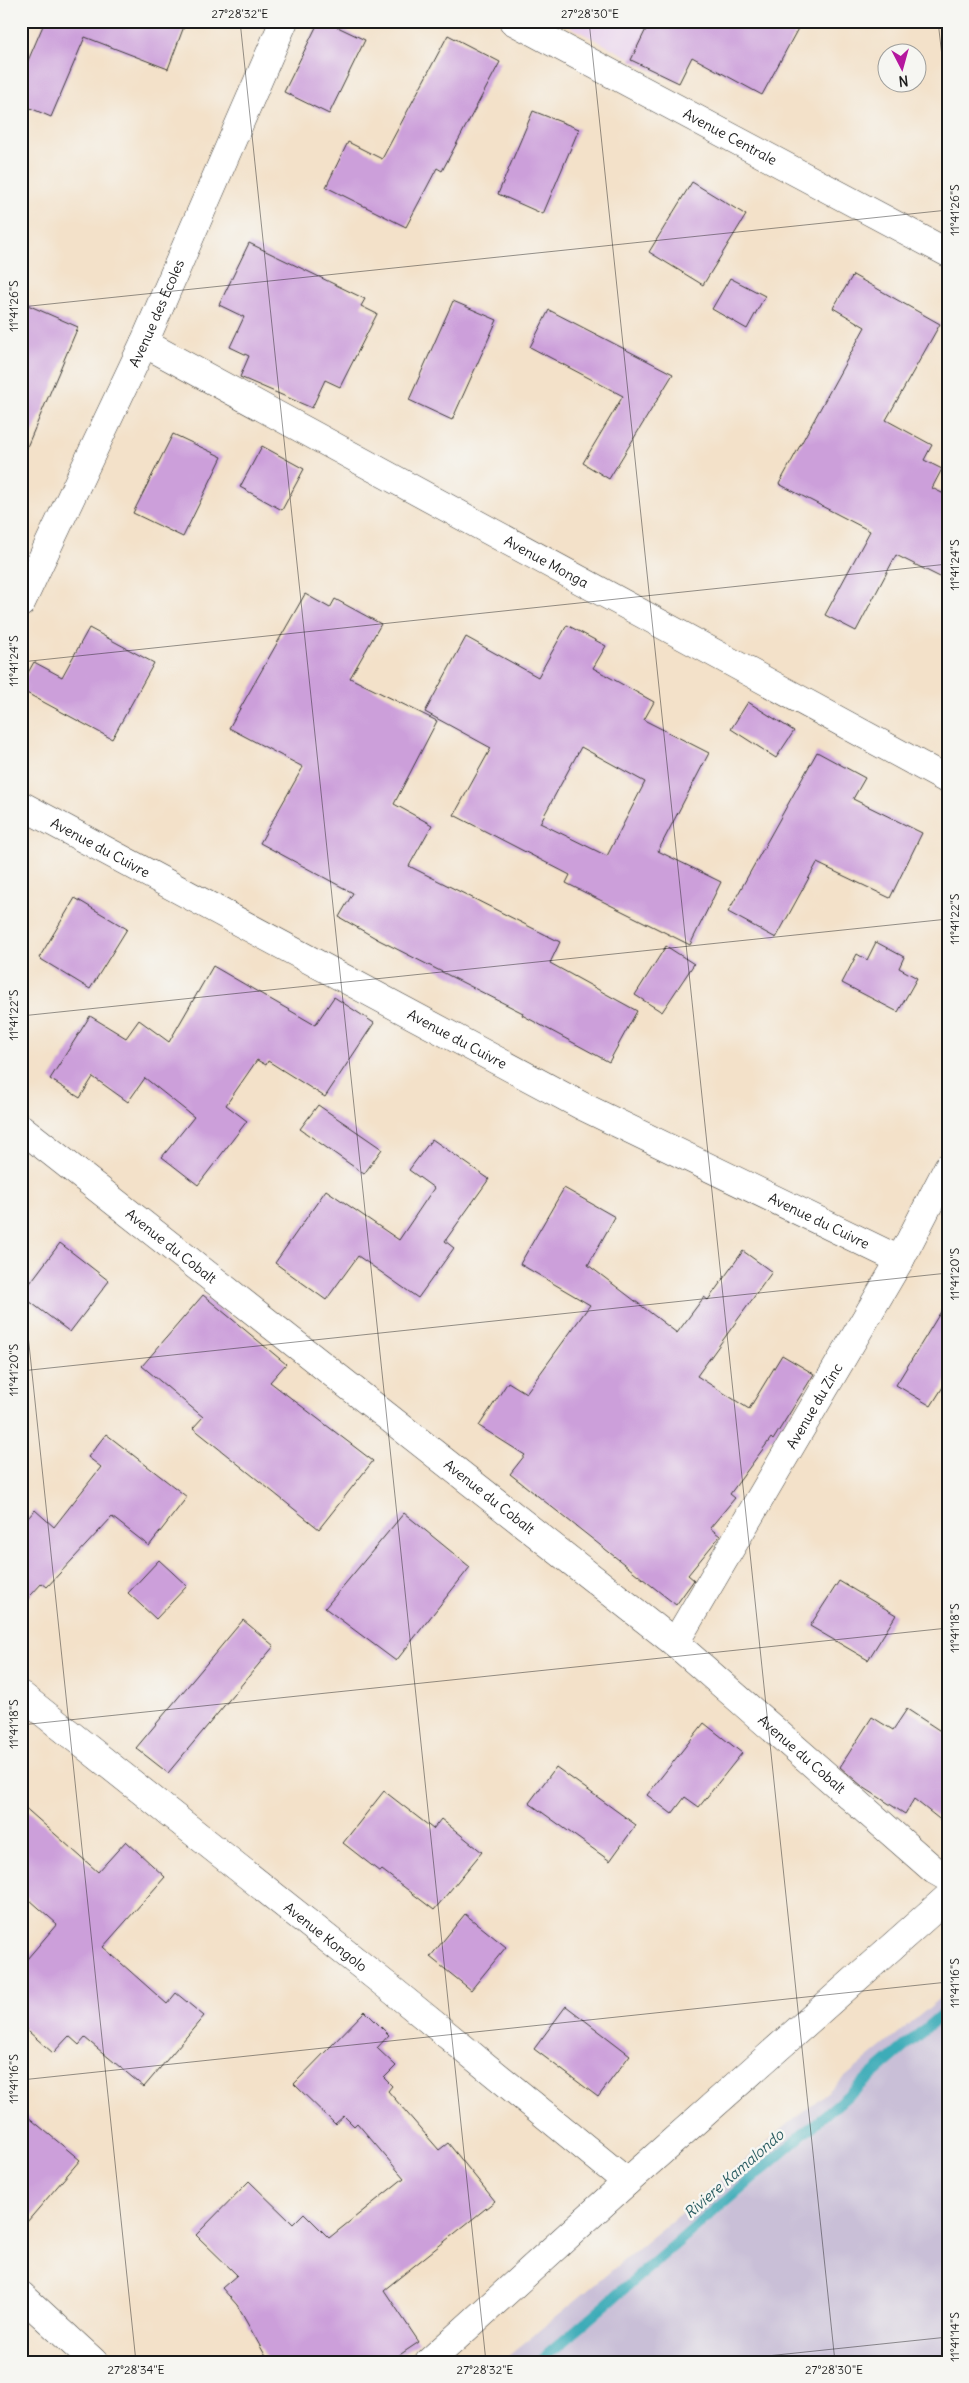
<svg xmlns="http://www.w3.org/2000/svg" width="969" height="2383" viewBox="0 0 969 2383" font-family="Delius,sans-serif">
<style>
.built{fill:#e9d2ed}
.industrial{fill:#c9bfd7}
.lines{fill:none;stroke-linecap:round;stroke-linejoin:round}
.stream{stroke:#3cacb8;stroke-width:11}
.building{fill:#cc9fda;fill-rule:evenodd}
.minor-casing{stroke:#3c3a36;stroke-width:29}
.minor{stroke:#fff;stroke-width:28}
.ticks{fill:none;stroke:#1c1c1c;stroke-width:1;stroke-opacity:0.45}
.labels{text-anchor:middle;stroke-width:5;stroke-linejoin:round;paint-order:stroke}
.street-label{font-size:14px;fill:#1c1c1c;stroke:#f6f6f2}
.water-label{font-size:15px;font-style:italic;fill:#2a5d62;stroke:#f6f6f2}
.neatline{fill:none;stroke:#1c1c1c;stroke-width:2}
.ticks-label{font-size:12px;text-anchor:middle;fill:#1c1c1c}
</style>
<rect width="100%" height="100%" fill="#f6f6f2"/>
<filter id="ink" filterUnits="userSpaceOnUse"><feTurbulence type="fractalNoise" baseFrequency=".02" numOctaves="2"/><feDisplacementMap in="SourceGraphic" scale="10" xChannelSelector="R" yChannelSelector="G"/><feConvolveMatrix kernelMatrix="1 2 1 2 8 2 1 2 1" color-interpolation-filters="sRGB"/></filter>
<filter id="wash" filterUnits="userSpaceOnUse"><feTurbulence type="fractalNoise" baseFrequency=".0096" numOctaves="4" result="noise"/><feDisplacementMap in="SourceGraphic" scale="20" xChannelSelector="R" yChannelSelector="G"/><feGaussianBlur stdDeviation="1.12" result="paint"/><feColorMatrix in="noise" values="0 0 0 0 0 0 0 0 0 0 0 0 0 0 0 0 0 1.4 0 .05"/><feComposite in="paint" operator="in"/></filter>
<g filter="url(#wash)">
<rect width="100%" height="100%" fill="#f3e1c9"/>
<path class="built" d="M559,21H710L679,83Z"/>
<path class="industrial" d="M948,1992V2362H501Z"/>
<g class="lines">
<path class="stream" d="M539,2362L948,2009"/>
</g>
<g id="blocks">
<g class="building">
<path d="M45,21H186L168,69L85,37L51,117L21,104V77Z"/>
<path d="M319,21H325L365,40L329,114L284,92Z"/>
<path d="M650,21H802L762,95L692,57L679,83L631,60Z"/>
<path d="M448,35L500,62L442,171L437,168L406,227L326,187L348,142L382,159Z"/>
<path d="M533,111L579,129L543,214L498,194Z"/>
<path d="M692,182L746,215L703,285L649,252Z"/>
<path d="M249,243L365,299L361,306L377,314L340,387L325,380L312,408L240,377L249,356L230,347L244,317L219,305Z"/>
<path d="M853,275L940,324L886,420L932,445L924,460L942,469L932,488L948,496V581L896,555L856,631L825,615L870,531L779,484L865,327L833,308Z"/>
<path d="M730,278L765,296L747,329L712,309Z"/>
<path d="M453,301L497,320L452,420L409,400Z"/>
<path d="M21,302L78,327L21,461Z"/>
<path d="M549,310L673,374L609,479L583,463L623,396L530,347Z"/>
<path d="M173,434L222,457L183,537L133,513Z"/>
<path d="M262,446L304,469L282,510L240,487Z"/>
<path d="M305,594L330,608L335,599L381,624L350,678L437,721L394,804L432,825L409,866L560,942L550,963L637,1011L609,1062L522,1015L523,1013L379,940L339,917L353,893L260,843L303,767L229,728Z"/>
<path d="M567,625L606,646L593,668L654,702L644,720L709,753L658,851L721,882L690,945L566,883L570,875L454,815L491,748L425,712L466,637L538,677ZM581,747L645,782L607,856L540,823Z"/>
<path d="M89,628L154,663L112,739L21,690V685L34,662L62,677Z"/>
<path d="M748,702L794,731L776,758L731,729Z"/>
<path d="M817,752L865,778L853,799L922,833L890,898L817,863L776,938L728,912Z"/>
<path d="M75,898L127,929L90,989L39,958Z"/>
<path d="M876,942L904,957L899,968L917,978L898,1012L842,983L857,954L867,960Z"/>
<path d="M666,946L694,964L662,1012L635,995Z"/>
<path d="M213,966L315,1025L334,997L374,1023L325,1097L268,1061L266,1065L257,1060L226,1105L247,1121L198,1185L162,1157L194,1117L145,1078L128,1102L93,1077L80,1098L50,1079L90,1016L126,1038L139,1020L169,1042Z"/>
<path d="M318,1105L382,1149L364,1174L300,1129Z"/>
<path d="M432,1139L489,1179L445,1241L454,1248L418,1298L358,1256L326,1300L275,1263L326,1190L399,1240L434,1188L409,1170Z"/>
<path d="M564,1188L615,1217L588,1265L677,1333L704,1297L708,1300L743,1251L772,1272L697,1376L749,1409L782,1355L814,1374L773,1440L771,1438L730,1494L735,1498L710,1528L720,1536L688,1575L694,1580L676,1605L510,1474L525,1455L479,1426L508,1382L526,1393L590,1305L520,1264Z"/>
<path d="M60,1243L109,1281L70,1332L21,1295Z"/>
<path d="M203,1295L286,1364L270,1382L373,1461L319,1529L193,1428L203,1417L142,1366Z"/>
<path d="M948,1300V1379L931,1406L896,1385Z"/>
<path d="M106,1434L187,1497L149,1546L112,1517L47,1587L42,1583L21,1606V1526L35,1510L54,1527L101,1467L88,1457Z"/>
<path d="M404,1513L470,1567L396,1661L325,1608Z"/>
<path d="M159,1560L187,1586L156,1619L128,1593Z"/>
<path d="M839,1581L896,1615L868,1660L810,1626Z"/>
<path d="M243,1620L274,1646L168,1773L136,1748Z"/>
<path d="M907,1709L948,1736V1826L914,1799L905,1814L863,1787L840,1767L872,1717L893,1730Z"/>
<path d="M704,1723L742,1753L699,1807L685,1797L672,1814L647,1795Z"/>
<path d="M556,1767L636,1825L610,1861L529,1803Z"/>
<path d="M384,1791L433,1829L441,1819L482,1852L434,1910L382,1870L380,1872L343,1843Z"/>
<path d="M21,1804L98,1872L126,1841L165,1877L103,1947L167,2004L176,1993L204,2016L144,2087L85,2038L79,2045L69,2036L53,2053L21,2025V1966L57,1924L21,1892Z"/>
<path d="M465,1914L506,1947L471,1990L430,1957Z"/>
<path d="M566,2006L630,2055L598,2097L534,2049Z"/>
<path d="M365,2011L389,2035L377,2048L396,2066L384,2078L392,2086L388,2091L439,2150L448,2143L495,2201L384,2290L419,2342L389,2362H269L237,2305L222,2288L237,2275L196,2235L249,2181L293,2224L304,2213L329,2238L404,2178L357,2123L354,2126L344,2116L335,2124L294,2084Z"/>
<path d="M21,2111L80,2160L21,2229Z"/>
</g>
</g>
</g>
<g filter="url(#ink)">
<use href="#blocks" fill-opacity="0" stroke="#3c3a36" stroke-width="1"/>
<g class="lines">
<defs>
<g id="minor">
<path id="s1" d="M513,21L948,253"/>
<path id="s2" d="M144,343L948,780"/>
<path id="s3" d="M21,603L144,343L284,21"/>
<path id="s4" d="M21,805L582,1106L900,1260"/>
<path id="s5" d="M21,1128L675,1643L934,1870L948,1878"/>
<path id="s6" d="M675,1643L900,1260L948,1167"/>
<path id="s7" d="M21,1695L391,1989L627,2182"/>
<path d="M21,2295L94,2362"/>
<path d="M429,2362L627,2182L948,1897"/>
</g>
</defs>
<use href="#minor" class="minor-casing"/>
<use href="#minor" class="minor"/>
</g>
</g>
<path class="ticks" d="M240,21L486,2362M589,21L835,2362M938,21L948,110M21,307L948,210M21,662L948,564M21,1016L948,919M21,1268L136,2362M21,1371L948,1273M21,1725L948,1628M21,2080L948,1982M710,2362L948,2337"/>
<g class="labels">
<g class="street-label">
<text dy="5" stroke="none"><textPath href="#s1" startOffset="246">Avenue Centrale</textPath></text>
<text dy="5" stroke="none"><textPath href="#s3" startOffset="320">Avenue des Ecoles</textPath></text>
<text dy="5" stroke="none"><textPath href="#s2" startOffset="458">Avenue Monga</textPath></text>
<text dy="5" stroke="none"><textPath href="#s4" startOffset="90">Avenue du Cuivre</textPath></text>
<text dy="5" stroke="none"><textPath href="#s4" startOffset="495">Avenue du Cuivre</textPath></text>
<text dy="5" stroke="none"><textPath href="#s4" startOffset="900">Avenue du Cuivre</textPath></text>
<text dy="5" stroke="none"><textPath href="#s5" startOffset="191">Avenue du Cobalt</textPath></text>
<text dy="5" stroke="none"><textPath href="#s6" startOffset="275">Avenue du Zinc</textPath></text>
<text dy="5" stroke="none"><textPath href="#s5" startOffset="596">Avenue du Cobalt</textPath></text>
<text dy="5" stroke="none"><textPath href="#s5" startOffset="1001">Avenue du Cobalt</textPath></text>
<text dy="5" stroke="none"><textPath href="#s7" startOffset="389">Avenue Kongolo</textPath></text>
</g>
<g class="water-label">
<text transform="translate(734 2174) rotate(-41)" y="5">Riviere Kamalondo</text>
</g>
</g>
<rect width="969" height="2383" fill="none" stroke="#f6f6f2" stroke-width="55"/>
<g transform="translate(902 68) rotate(174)"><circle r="24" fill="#f6f6f2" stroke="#9f9f9c"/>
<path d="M0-4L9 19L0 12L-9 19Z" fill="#b5179e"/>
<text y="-8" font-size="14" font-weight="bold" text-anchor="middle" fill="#1c1c1c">N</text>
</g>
<rect x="28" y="28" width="914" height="2328" class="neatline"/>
<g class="ticks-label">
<text x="240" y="18">27°28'32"E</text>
<text x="590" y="18">27°28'30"E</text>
<text transform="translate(955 210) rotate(-90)" y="4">11°41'26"S</text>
<text transform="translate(14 306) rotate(-90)" y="4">11°41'26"S</text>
<text transform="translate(955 565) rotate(-90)" y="4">11°41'24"S</text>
<text transform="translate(14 661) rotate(-90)" y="4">11°41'24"S</text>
<text transform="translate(955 919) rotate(-90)" y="4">11°41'22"S</text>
<text transform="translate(14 1015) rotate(-90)" y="4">11°41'22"S</text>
<text transform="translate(955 1274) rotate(-90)" y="4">11°41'20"S</text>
<text transform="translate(14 1370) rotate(-90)" y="4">11°41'20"S</text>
<text transform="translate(955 1628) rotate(-90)" y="4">11°41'18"S</text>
<text transform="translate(14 1724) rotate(-90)" y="4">11°41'18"S</text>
<text transform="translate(955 1983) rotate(-90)" y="4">11°41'16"S</text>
<text transform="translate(14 2079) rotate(-90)" y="4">11°41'16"S</text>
<text transform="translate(955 2337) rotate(-90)" y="4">11°41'14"S</text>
<text x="136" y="2374">27°28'34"E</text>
<text x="485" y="2374">27°28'32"E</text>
<text x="834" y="2374">27°28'30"E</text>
</g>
</svg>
